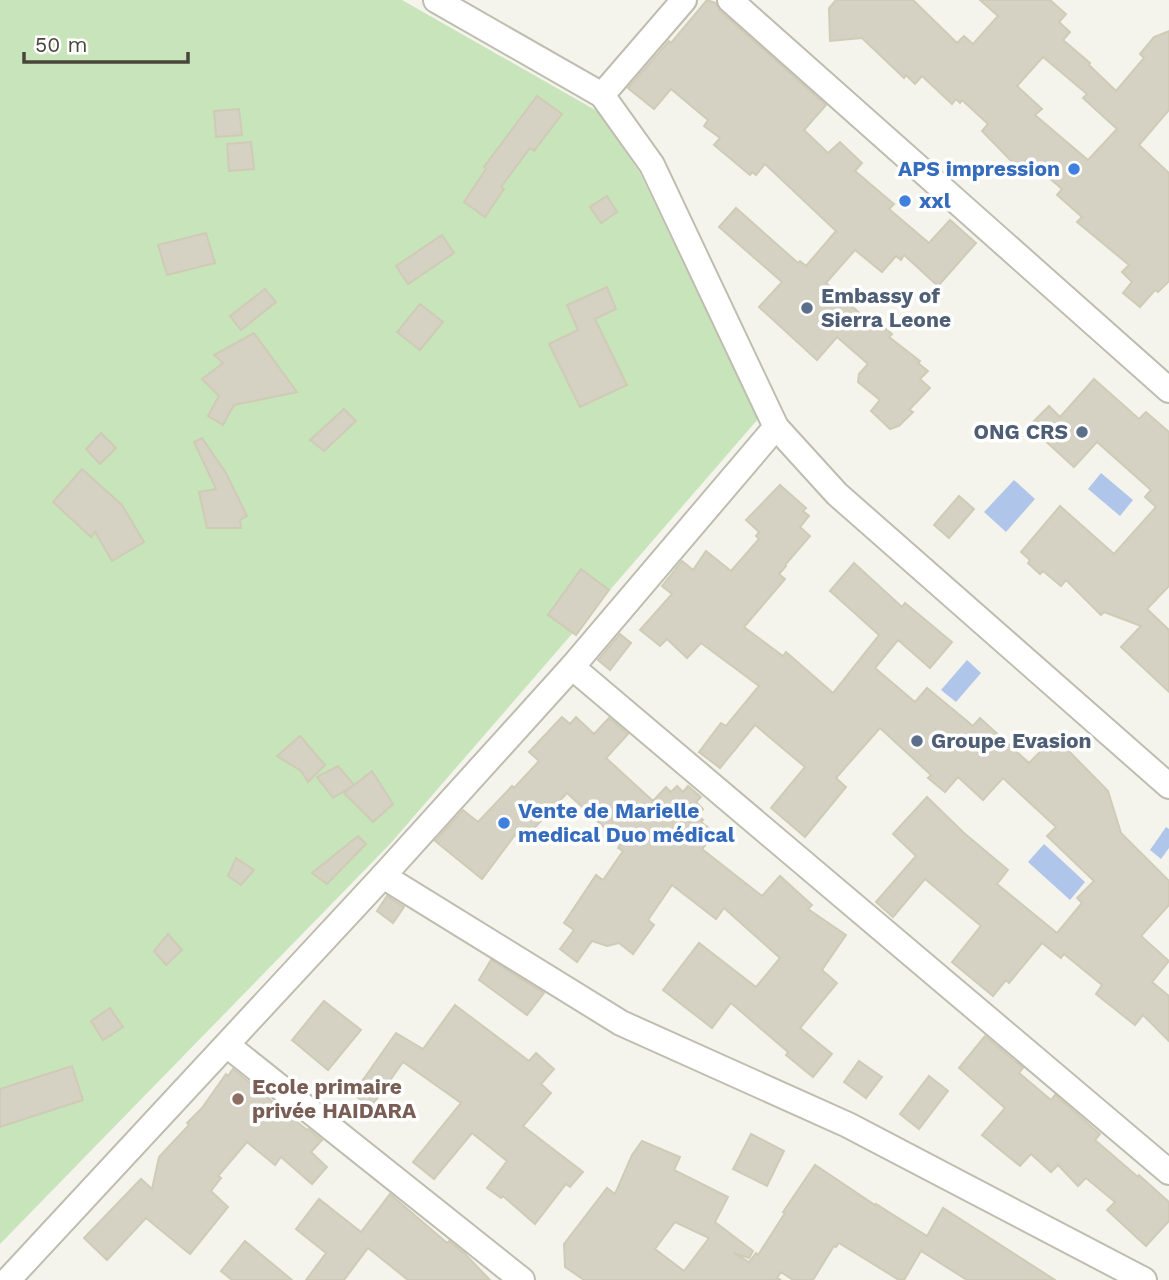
<svg xmlns="http://www.w3.org/2000/svg" width="1169" height="1280" viewBox="0 0 1169 1280" font-family="'Work Sans',sans-serif">
<style>
.green{fill:#c8e4ba}
.water{fill:#b0c5ea}
.building{fill:#d5d2c3;stroke:#cfcbb6;stroke-width:2;fill-rule:evenodd}
.lines{fill:none;stroke-linecap:round;stroke-linejoin:round}
.street-casing{stroke:#bfbdaf;stroke-width:28}
.street{stroke:#fff;stroke-width:24}
.shop-dot{fill:#3f7fe0;stroke:#fff;stroke-width:2.5}
.service-dot{fill:#5c6f8a;stroke:#fff;stroke-width:2.5}
.education-dot{fill:#8d6e63;stroke:#fff;stroke-width:2.5}
.labels{text-anchor:middle;stroke-width:7;stroke-linejoin:round;paint-order:stroke}
.shop-label{font-size:21px;font-weight:bold;fill:#366cbe;stroke:#fff;text-anchor:start}
.service-label{font-size:21px;font-weight:bold;fill:#4e5e75;stroke:#fff;text-anchor:start}
.education-label{font-size:21px;font-weight:bold;fill:#785e54;stroke:#fff;text-anchor:start}
</style>
<rect width="100%" height="100%" fill="#f4f4ec"/>
<path class="green" d="M0,0H402L597,111L640,173L758,419L390,844L0,1244Z"/>
<g class="water">
<path d="M1101,473L1133,500L1120,516L1088,489Z"/>
<path d="M1014,480L1035,499L1006,532L984,512Z"/>
<path d="M967,660L981,673L956,702L941,690Z"/>
<path d="M1166,827L1169,829V848L1161,859L1150,850Z"/>
<path d="M1044,844L1085,882L1070,900L1028,862Z"/>
</g>
<g class="building">
<path d="M707,0L716,3L720,11L826,105L804,130L828,153L840,142L862,163L855,171L894,204L889,209L929,243L950,220L976,243L938,286L904,255L901,260L896,256L882,272L855,250L826,283L865,318L869,314L892,334L889,337L920,361L918,363L928,371L920,379L930,388L909,410L913,412L899,426L890,429L871,411L880,400L858,382L859,374L868,364L837,337L817,360L759,307L782,282L719,227L736,208L798,263L800,261L806,266L836,231L765,164L756,175L752,172L750,175L714,145L720,138L704,126L708,120L671,89L654,109L628,88L669,41L671,43Z"/>
<path d="M836,0H913L957,43L964,36L973,44L998,16L980,0H1050L1066,14L1059,22L1070,32L1063,40L1090,63L1089,65L1116,91L1144,58L1140,54L1154,37L1169,31V110L1139,145L1169,173V281L1158,292L1155,290L1140,307L1123,293L1132,282L1122,272L1129,265L1077,222L1082,217L1057,195L1062,189L1027,159L1018,168L982,131L988,124L962,100L960,103L956,99L952,104L922,76L915,84L906,75L904,78L862,38L830,41L829,8ZM1043,57L1087,94L1083,98L1117,129L1088,160L1035,115L1042,109L1017,86Z"/>
<path d="M537,96L562,114L534,151L530,148L501,187L504,189L485,217L464,202L486,169L484,167Z"/>
<path d="M239,109L242,135L216,137L214,111Z"/>
<path d="M251,142L254,169L229,171L227,144Z"/>
<path d="M607,196L617,212L601,223L590,207Z"/>
<path d="M206,233L215,263L167,275L158,245Z"/>
<path d="M442,235L454,253L408,284L396,266Z"/>
<path d="M607,287L616,309L595,319L627,385L580,407L549,344L578,330L567,305Z"/>
<path d="M265,289L276,302L241,330L230,316Z"/>
<path d="M420,304L443,322L420,350L397,332Z"/>
<path d="M254,333L297,392L234,405L223,425L208,416L219,396L202,379L223,363L214,355Z"/>
<path d="M1094,379L1139,419L1146,412L1169,432V586L1147,609L1169,630V692L1121,647L1141,626L1104,612L1101,615L1066,580L1061,586L1043,571L1040,574L1028,563L1030,560L1021,552L1060,506L1114,554L1156,507L1145,497L1151,490L1097,442L1074,467L1029,426L1049,406L1060,417Z"/>
<path d="M344,409L356,421L324,451L310,440Z"/>
<path d="M101,433L116,448L100,464L86,449Z"/>
<path d="M202,438L226,473L247,516L240,520L241,528H207L199,492L216,489L194,442Z"/>
<path d="M82,469L122,505L144,542L112,561L95,532L91,537L53,502Z"/>
<path d="M780,485L806,508L803,511L809,516L800,527L810,536L785,565L786,566L779,574L785,579L744,627L783,656L786,652L833,693L879,635L830,591L854,563L902,607L905,603L952,642L930,668L898,640L875,668L915,702L927,688L973,726L980,718L1029,763L1055,737L1108,791L1121,833L1169,881V905L1141,936L1169,961L1152,982L1169,996V1041L1143,1015L1135,1025L1096,994L1102,985L1064,954L1061,958L1042,943L1009,983L1006,980L993,996L952,962L981,926L925,879L893,917L876,902L916,856L893,834L927,797L964,833L1008,870L997,884L1057,933L1082,903L1077,898L1094,881L1047,836L1056,827L1003,778L983,800L958,777L945,792L928,778L931,775L880,728L836,778L846,787L805,837L771,808L805,767L755,725L720,768L699,752L721,723L726,726L759,686L701,643L687,658L667,639L660,646L640,630L672,594L662,586L682,561L693,570L706,551L731,571L759,539L756,536L759,532L746,520Z"/>
<path d="M959,496L974,509L949,538L934,525Z"/>
<path d="M581,569L609,590L576,635L548,615Z"/>
<path d="M620,634L631,643L610,670L598,660Z"/>
<path d="M562,717L570,724L576,717L594,734L609,718L628,734L606,758L653,801L666,787L671,792L677,786L683,792L688,786L701,797L696,802L703,809L698,815L703,820L701,822L715,833L702,849L762,896L780,876L812,905L808,909L846,935L822,970L837,983L800,1028L832,1054L813,1077L786,1055L788,1052L731,1003L712,1028L663,990L699,943L756,987L780,958L724,908L716,919L672,885L648,920L654,925L633,954L619,943L607,946L592,941L577,962L560,949L574,930L564,923L596,875L603,880L623,851L618,848L621,843L567,793L522,841L515,835L482,879L435,841L463,810L478,822L512,786L514,788L539,761L529,752Z"/>
<path d="M300,736L325,765L308,782L301,771L277,756Z"/>
<path d="M338,766L354,785L333,798L317,777Z"/>
<path d="M372,771L393,804L373,822L344,793Z"/>
<path d="M358,836L366,844L327,884L312,873Z"/>
<path d="M236,858L254,870L241,885L228,876Z"/>
<path d="M387,896L404,907L393,923L377,911Z"/>
<path d="M168,934L182,950L166,965L154,951Z"/>
<path d="M491,960L544,993L527,1015L479,980Z"/>
<path d="M324,1001L361,1030L328,1070L292,1040Z"/>
<path d="M455,1005L529,1061L536,1053L554,1069L541,1084L551,1093L523,1126L583,1172L570,1187L566,1184L535,1224L503,1196L501,1198L487,1188L507,1161L472,1133L434,1179L413,1162L461,1103L403,1062L371,1107L353,1094L396,1033L423,1049Z"/>
<path d="M110,1008L123,1027L103,1040L91,1021Z"/>
<path d="M985,1036L1023,1068L1019,1073L1051,1100L1055,1095L1100,1134L1095,1140L1138,1177L1139,1175L1169,1202V1221L1146,1246L1107,1210L1115,1202L1086,1178L1078,1186L1058,1165L1051,1172L1031,1154L1020,1166L982,1135L1005,1108L959,1068Z"/>
<path d="M859,1061L882,1077L866,1098L844,1082Z"/>
<path d="M72,1066L83,1100L0,1127V1089Z"/>
<path d="M233,1069L307,1130L308,1129L322,1140L311,1152L327,1167L312,1184L281,1157L275,1165L247,1142L218,1176L221,1178L211,1191L228,1207L190,1254L146,1218L107,1260L84,1238L141,1179L152,1189L159,1157L189,1125L187,1123L202,1108L226,1074L228,1076Z"/>
<path d="M929,1076L948,1091L919,1129L900,1114Z"/>
<path d="M751,1134L784,1151L767,1186L733,1169Z"/>
<path d="M642,1141L680,1157L674,1170L728,1197L715,1222L753,1251L749,1258L734,1253L749,1262L756,1253L758,1255L785,1213L783,1212L815,1165L875,1205L876,1204L927,1236L943,1208L1055,1280H967L921,1251L904,1280H899L839,1243L836,1247L834,1246L813,1280H793L781,1272L777,1278L781,1280H584L565,1267L564,1244L607,1188L615,1194L632,1155ZM675,1222L709,1238L684,1271L655,1249Z"/>
<path d="M390,1194L447,1243L449,1241L464,1253L490,1280H408L368,1248L344,1280H306L326,1253L296,1229L319,1199L361,1232Z"/>
<path d="M245,1241L292,1280H232L221,1271Z"/>
</g>
<g class="lines">
<defs>
<g id="street">
<path d="M436,0L602,95L652,165L776,427L837,494L1169,786"/>
<path d="M730,0L1169,390"/>
<path d="M602,95L684,0"/>
<path d="M572,667L1169,1172"/>
<path d="M383,876L621,1023L848,1125L1144,1280"/>
<path d="M227,1045L522,1280"/>
<path d="M8,1280L383,876L572,667L776,427"/>
</g>
</defs>
<use href="#street" class="street-casing"/>
<use href="#street" class="street"/>
</g>
<g class="shop-dot">
<circle cx="1074" cy="169" r="7"/>
<circle cx="905" cy="201" r="7"/>
<circle cx="504" cy="823" r="7"/>
</g>
<g class="service-dot">
<circle cx="807" cy="308" r="7"/>
<circle cx="1082" cy="432" r="7"/>
<circle cx="917" cy="741" r="7"/>
</g>
<circle class="education-dot" cx="238" cy="1099" r="7"/>
<g class="labels">
<g class="shop-label">
<text x="1060" y="176" text-anchor="end">APS impression</text>
<text x="919" y="208">xxl</text>
<text x="518" y="818">Vente de Marielle<tspan x="518" dy="24">medical Duo médical</tspan></text>
</g>
<g class="service-label">
<text x="821" y="303">Embassy of<tspan x="821" dy="24">Sierra Leone</tspan></text>
<text x="1068" y="439" text-anchor="end">ONG CRS</text>
<text x="931" y="748">Groupe Evasion</text>
</g>
<g class="education-label">
<text x="252" y="1094">Ecole primaire<tspan x="252" dy="24">privée HAIDARA</tspan></text>
</g>
</g>
<path d="M24 52v10h164v-10" fill="none" stroke="#48463a" stroke-width="3.5"/>
<text x="35" y="52" font-size="21" fill="#48463a" stroke="#ffffff" stroke-width="5" paint-order="stroke">50 m</text>
</svg>
